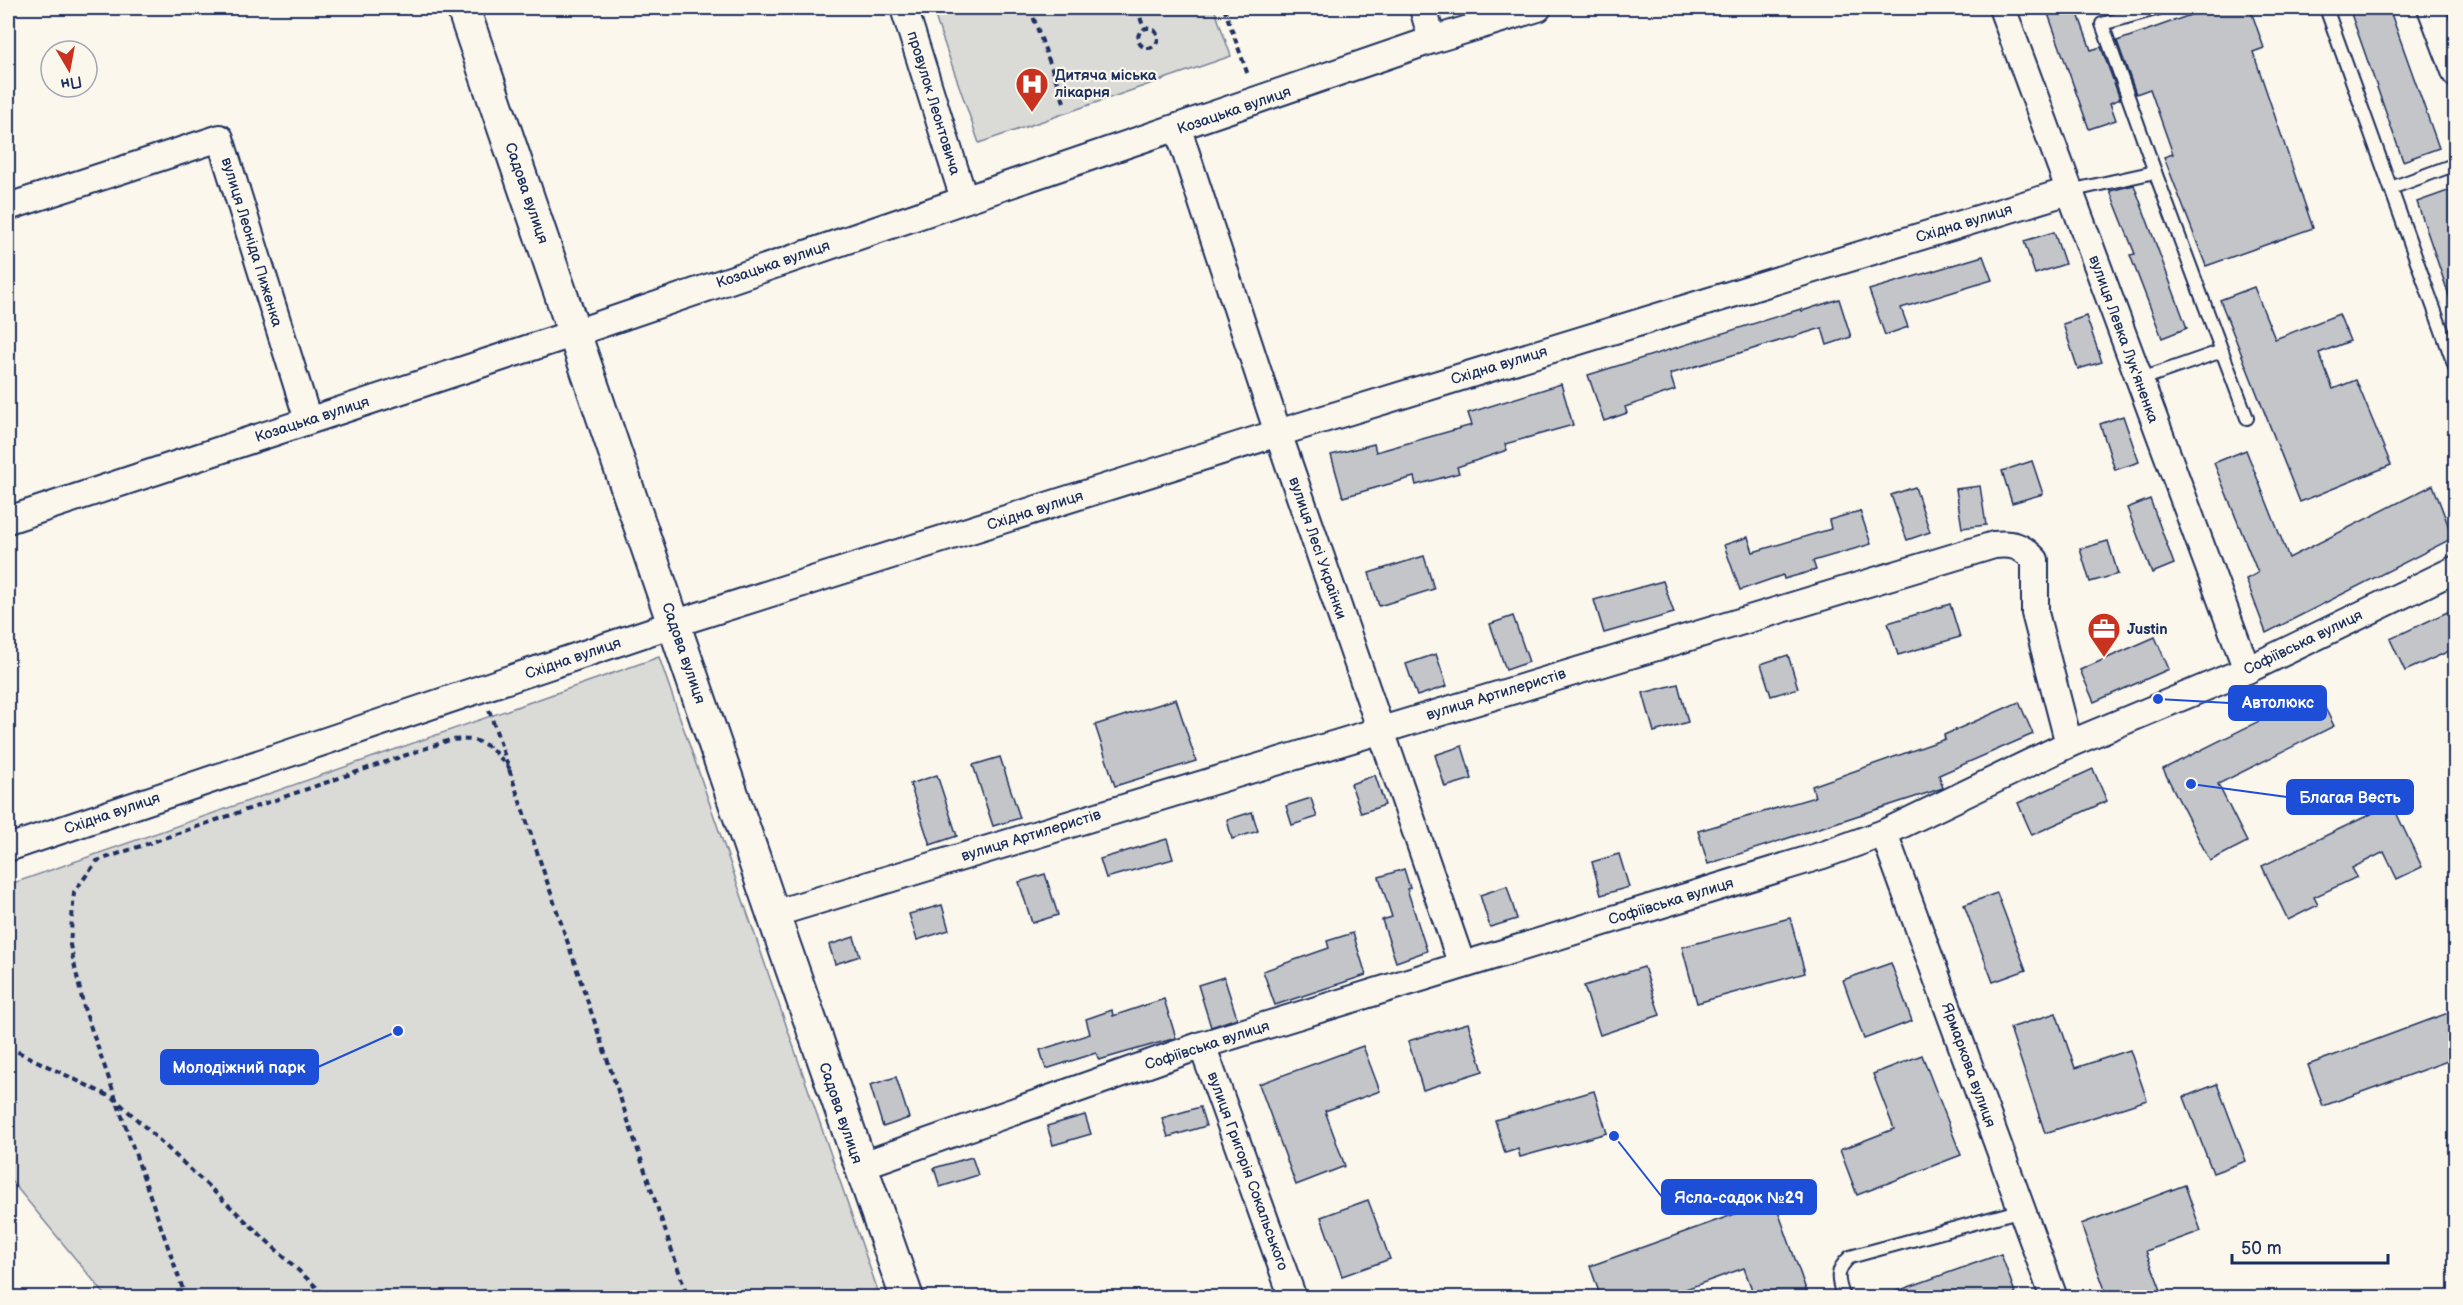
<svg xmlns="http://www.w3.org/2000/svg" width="2463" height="1305" viewBox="0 0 2463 1305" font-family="'Balsamiq Sans',sans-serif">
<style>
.green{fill:#dadad7;stroke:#7a849a;stroke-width:1.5}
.building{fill:#c3c5c9;stroke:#1b2f5e;stroke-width:1.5}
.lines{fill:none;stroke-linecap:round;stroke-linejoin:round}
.service-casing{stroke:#1b2f5e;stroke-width:16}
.minor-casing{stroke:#1b2f5e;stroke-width:30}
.tertiary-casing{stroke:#1b2f5e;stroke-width:36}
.path{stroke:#1b2f5e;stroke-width:4;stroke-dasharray:6 4.5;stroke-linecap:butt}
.service{stroke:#fbf7ec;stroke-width:12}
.minor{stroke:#fbf7ec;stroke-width:26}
.tertiary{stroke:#fbf7ec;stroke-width:32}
.labels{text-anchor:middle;stroke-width:4.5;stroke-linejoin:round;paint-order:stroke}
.poi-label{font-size:15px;font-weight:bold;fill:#1b2f5e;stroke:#fbf7ec;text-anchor:start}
.street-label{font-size:15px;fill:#1b2f5e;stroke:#fbf7ec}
.leader{fill:none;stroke:#1d4ed8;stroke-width:2}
.callout-dot{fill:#1d4ed8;stroke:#fbf7ec;stroke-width:2}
.callout{fill:#1d4ed8;stroke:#1d4ed8;stroke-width:2}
.callout-label{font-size:16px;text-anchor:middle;font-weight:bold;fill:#fff}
</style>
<rect width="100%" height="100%" fill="#fbf7ec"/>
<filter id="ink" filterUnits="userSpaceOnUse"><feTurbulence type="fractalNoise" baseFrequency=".0167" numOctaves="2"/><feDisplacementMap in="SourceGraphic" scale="12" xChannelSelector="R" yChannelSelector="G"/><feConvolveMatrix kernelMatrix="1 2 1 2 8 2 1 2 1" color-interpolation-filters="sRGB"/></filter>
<g filter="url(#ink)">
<g class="green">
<path d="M932,8H1214L1231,56L979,143Z"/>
<path d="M659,657L880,1297H107L8,1177V885Z"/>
</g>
<g class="building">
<path d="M2046,8H2076L2091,50L2101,47L2120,99L2110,103L2116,120L2089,129Z"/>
<path d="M2210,8H2250L2264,48L2253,52L2313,228L2206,266L2164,157L2173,154L2150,89L2136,94L2117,41Z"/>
<path d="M2349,8H2389L2439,148L2403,161Z"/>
<path d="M2134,185L2187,328L2162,338L2130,255L2135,254L2110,191Z"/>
<path d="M2456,188V306L2453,307L2417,202Z"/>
<path d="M2054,232L2065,264L2035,274L2024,241Z"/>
<path d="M1983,256L1992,280L1901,308L1908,327L1885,335L1869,290Z"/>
<path d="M2254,287L2275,339L2339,314L2350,341L2319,353L2333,389L2356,380L2391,465L2300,502L2220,300Z"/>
<path d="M1839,299L1851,337L1827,345L1822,328L1670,374L1675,390L1625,407L1627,413L1604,421L1588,375L1801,309L1802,311Z"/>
<path d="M2086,316L2102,362L2078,369L2063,324Z"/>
<path d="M1561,384L1573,425L1505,444L1507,450L1457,467L1459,473L1416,485L1414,477L1343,497L1331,455L1374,444L1376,452L1472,425L1468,413Z"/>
<path d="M2123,416L2139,462L2115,470L2100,424Z"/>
<path d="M2246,450L2289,558L2433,485L2453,538L2266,633L2246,579L2258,573L2214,463Z"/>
<path d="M2032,461L2043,494L2012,503L2002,471Z"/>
<path d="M1980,486L1986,525L1962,528L1956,489Z"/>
<path d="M1915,487L1930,532L1907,540L1891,495Z"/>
<path d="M2150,499L2174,564L2152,573L2127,508Z"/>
<path d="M1860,511L1871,544L1813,561L1816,570L1784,579L1783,575L1740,590L1724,545L1748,537L1753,552L1831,529L1829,520Z"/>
<path d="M2108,541L2118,574L2090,582L2080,549Z"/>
<path d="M1424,556L1434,589L1379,606L1369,573Z"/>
<path d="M1663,581L1674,613L1604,633L1594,600Z"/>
<path d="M1950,604L1960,637L1898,655L1888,623Z"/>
<path d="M2456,608V648L2405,671L2390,639Z"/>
<path d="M1513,616L1529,662L1506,670L1490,624Z"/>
<path d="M2155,637L2169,669L2094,702L2080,670Z"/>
<path d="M1436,654L1447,686L1417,696L1406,664Z"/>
<path d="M1788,655L1798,688L1771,696L1761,664Z"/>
<path d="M1678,684L1688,722L1654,732L1643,693Z"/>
<path d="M2317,692L2334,726L2218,784L2247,842L2210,861L2163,769Z"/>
<path d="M1176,699L1196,761L1115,786L1095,725Z"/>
<path d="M2019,702L2033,734L1939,775L1943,788L1708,864L1698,831L1815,797L1812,786L1945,739L1944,735Z"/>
<path d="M1462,746L1472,779L1445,787L1435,755Z"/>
<path d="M1000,757L1020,818L993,826L973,765Z"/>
<path d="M2093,769L2107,801L2032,835L2018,803Z"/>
<path d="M937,775L957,836L930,845L910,784Z"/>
<path d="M1375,775L1385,805L1361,813L1351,784Z"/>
<path d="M1311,798L1317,817L1292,825L1286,806Z"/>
<path d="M2392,804L2422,867L2397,879L2384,852L2352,868L2357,877L2314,897L2318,905L2288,920L2262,866Z"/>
<path d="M1252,812L1258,831L1232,839L1227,820Z"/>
<path d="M1167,839L1173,859L1106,878L1100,859Z"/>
<path d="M1619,854L1629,887L1601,895L1592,862Z"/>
<path d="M1404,869L1410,888L1407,889L1427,951L1396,962L1382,920L1392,917L1379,877Z"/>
<path d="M1045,874L1058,915L1032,923L1019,882Z"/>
<path d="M1507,886L1517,919L1490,927L1480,895Z"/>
<path d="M1997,893L2026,970L1993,982L1964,905Z"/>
<path d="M942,905L949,930L917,940L909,914Z"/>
<path d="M1790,918L1805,973L1697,1003L1682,947Z"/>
<path d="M1353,933L1366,975L1275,1005L1263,971L1329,948L1327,941Z"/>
<path d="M854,937L860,956L835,964L829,945Z"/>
<path d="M1891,963L1912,1021L1864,1039L1843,980Z"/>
<path d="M1644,967L1660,1015L1600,1035L1584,986Z"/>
<path d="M1224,977L1237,1018L1211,1027L1198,985Z"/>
<path d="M1164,999L1176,1038L1099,1060L1096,1053L1046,1069L1040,1050L1090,1034L1086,1019L1112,1010L1113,1016Z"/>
<path d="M2456,1010V1058L2323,1106L2308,1065Z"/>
<path d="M2056,1013L2075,1068L2130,1050L2147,1100L2045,1133L2010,1028Z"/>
<path d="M1468,1023L1483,1071L1423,1090L1408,1041Z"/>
<path d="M1363,1046L1380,1091L1325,1111L1345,1166L1296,1185L1259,1084Z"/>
<path d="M1922,1055L1961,1155L1857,1195L1840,1150L1894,1129L1873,1074Z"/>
<path d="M896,1077L909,1118L883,1127L870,1085Z"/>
<path d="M2217,1084L2246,1161L2213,1173L2184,1097Z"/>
<path d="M1594,1091L1607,1133L1520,1157L1518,1149L1505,1153L1495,1120Z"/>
<path d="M1200,1107L1206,1126L1168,1137L1162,1118Z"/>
<path d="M1085,1115L1091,1134L1053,1145L1047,1126Z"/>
<path d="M972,1157L978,1175L940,1187L934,1168Z"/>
<path d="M2185,1185L2201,1231L2146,1251L2164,1298H2108L2081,1224Z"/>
<path d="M1368,1200L1390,1259L1342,1276L1321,1217Z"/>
<path d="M1774,1200L1809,1298H1755L1744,1268L1661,1298H1601L1590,1266Z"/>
<path d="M2001,1254L2017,1298H1887L1886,1295Z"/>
</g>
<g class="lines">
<defs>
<g id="service">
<path d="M2326,8L2456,370"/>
<path d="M2155,172L2247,418"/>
<path d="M2391,188L2456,164"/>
<path d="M2069,191L2155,172L2102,24L2159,8"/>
<path d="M2139,380L2222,351"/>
<path d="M1844,1298C1837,1280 1835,1270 1850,1257L2022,1210"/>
</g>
<g id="minor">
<path d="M904,8L964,199"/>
<path d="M1423,8L1432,40"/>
<path d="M2002,8L2247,670"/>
<path d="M2431,8L2456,74"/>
<path d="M1178,129L1278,433L1462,965"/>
<path d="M8,207L220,138L308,420"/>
<path d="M8,520L575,333L1432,40L1538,8"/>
<path d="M1884,833L2054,1298"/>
<path d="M8,848L673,624L1278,433L2069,191"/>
<path d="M773,914L1994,545C2013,543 2022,546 2035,560V613L2069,744"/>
<path d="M1202,1045L1293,1298"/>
<path d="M860,1166L1202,1045L1823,855L1884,833L2069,744L2247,670L2456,569"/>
</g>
<path id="tertiary" d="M463,8L773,914L907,1298"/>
</defs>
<use href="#service" class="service-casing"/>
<use href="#minor" class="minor-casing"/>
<use href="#tertiary" class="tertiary-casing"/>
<g class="path">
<path d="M1030,8L1064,102"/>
<path d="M1137,8L1144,29"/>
<path d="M1224,8L1248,75"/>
<circle cx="1148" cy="38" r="10"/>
<path d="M489,710L688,1298"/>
<path d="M8,1047L115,1099L328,1298"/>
<path d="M186,1298L84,1008L70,945L74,892L97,861L450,740C483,737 489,745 510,769"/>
</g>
<use href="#service" class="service"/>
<use href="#minor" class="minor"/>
<use href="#tertiary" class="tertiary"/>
</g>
</g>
<defs>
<symbol id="hospital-pin" viewBox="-11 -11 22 30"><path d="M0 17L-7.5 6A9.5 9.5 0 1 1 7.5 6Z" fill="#c8321e" stroke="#fbf7ec"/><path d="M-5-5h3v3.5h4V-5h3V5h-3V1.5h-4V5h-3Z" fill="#fff"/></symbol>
<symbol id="office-pin" viewBox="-11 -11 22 30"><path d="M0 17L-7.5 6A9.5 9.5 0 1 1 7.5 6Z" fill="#c8321e" stroke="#fbf7ec"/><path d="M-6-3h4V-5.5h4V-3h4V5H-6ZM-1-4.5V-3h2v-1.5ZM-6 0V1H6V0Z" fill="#fff"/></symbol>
</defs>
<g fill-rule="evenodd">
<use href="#hospital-pin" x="1013" y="65" width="38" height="52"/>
<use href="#office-pin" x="2085" y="610" width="38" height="52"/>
</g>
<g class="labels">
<g class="poi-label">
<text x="1055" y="80">Дитяча міська<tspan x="1055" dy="17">лікарня</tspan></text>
<text x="2127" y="634">Justin</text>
</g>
<g class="street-label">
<text transform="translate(934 103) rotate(73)" y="5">провулок Леонтовича</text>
<text transform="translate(1234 110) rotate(-19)" y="5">Козацька вулиця</text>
<text transform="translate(527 193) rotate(71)" y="5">Садова вулиця</text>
<text transform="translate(1964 223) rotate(-17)" y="5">Східна вулиця</text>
<text transform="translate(252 242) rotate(73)" y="5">вулиця Леоніда Пиженка</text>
<text transform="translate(773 264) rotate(-19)" y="5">Козацька вулиця</text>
<text transform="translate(2124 339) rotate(70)" y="5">вулиця Левка Лук'яненка</text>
<text transform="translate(1499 365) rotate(-17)" y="5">Східна вулиця</text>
<text transform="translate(312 419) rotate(-18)" y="5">Козацька вулиця</text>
<text transform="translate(1035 510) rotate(-18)" y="5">Східна вулиця</text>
<text transform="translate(1318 548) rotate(71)" y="5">вулиця Лесі Українки</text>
<text transform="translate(2303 642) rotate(-26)" y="5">Софіївська вулиця</text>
<text transform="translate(684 653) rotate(71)" y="5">Садова вулиця</text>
<text transform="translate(573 658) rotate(-19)" y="5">Східна вулиця</text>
<text transform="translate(1496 694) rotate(-17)" y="5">вулиця Артилеристів</text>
<text transform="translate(112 813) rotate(-19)" y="5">Східна вулиця</text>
<text transform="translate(1031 835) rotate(-17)" y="5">вулиця Артилеристів</text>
<text transform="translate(1671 901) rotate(-17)" y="5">Софіївська вулиця</text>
<text transform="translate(1207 1045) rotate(-18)" y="5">Софіївська вулиця</text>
<text transform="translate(1969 1065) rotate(70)" y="5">Ярмаркова вулиця</text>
<text transform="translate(841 1113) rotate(71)" y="5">Садова вулиця</text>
<text transform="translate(1248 1171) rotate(70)" y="5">вулиця Григорія Сокальського</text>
</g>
</g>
<path class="leader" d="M2158 699L2229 703M2191 784L2287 797M398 1031L318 1067M1614 1136L1662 1197"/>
<g class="callout-dot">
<circle cx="2158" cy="699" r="6"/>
<circle cx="2191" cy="784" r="6"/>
<circle cx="398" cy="1031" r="6"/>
<circle cx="1614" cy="1136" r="6"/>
</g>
<g class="callout">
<rect x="2229" y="686" width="97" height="34" rx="6"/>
<rect x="2287" y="780" width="126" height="34" rx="6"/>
<rect x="161" y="1050" width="157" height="34" rx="6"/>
<rect x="1662" y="1180" width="154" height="34" rx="6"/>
</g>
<g class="callout-label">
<text x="2278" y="708">Автолюкс</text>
<text x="2350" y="803">Благая Весть</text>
<text x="239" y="1073">Молодіжний парк</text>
<text x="1739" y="1203">Ясла-садок №29</text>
</g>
<rect width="2463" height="1305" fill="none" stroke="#fbf7ec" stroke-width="30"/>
<rect x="15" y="15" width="2433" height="1275" fill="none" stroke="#1b2f5e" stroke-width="2" filter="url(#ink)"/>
<g transform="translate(69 69) rotate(170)"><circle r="28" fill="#fbf7ec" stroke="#a1a7b3" stroke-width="1.5"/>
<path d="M0-4.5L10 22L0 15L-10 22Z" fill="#c8321e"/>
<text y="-9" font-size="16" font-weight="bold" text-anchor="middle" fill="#1b2f5e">Пн</text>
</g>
<path d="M2232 1254v9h156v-9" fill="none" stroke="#1b2f5e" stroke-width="3"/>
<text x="2241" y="1254" font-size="18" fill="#1b2f5e" stroke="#fbf7ec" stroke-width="4.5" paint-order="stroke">50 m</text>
</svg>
